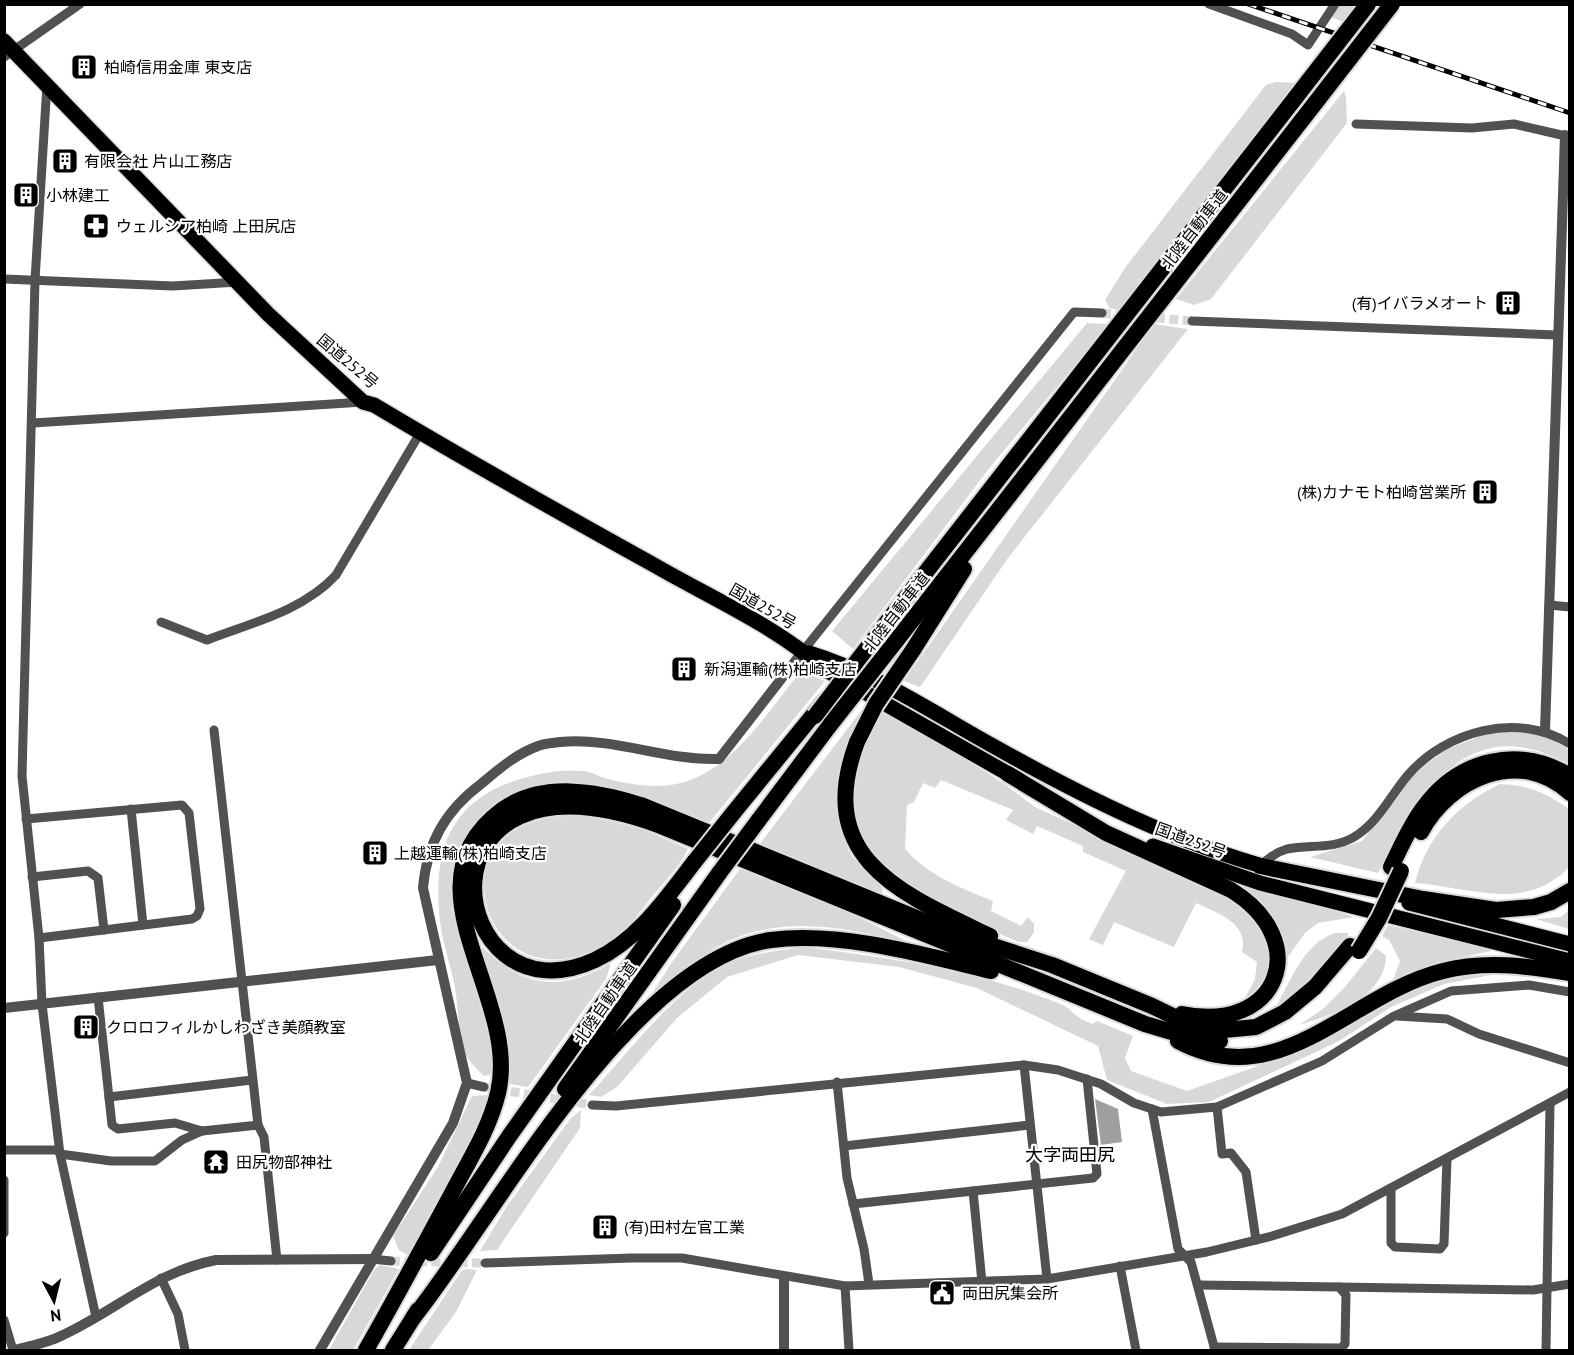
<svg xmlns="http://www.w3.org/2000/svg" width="1574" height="1355" viewBox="0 0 1574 1355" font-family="'PT Sans','Noto Sans JP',sans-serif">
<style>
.green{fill:#d8d8d8}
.water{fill:#9f9f9f}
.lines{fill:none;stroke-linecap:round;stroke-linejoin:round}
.minor-tunnel{stroke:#d9d9d9;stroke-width:9;stroke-dasharray:9 4.5;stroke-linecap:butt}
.trunk-casing{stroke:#dbdbdb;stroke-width:18}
.motorway-casing{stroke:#dbdbdb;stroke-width:20}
.minor{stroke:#515151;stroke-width:9}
.tertiary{stroke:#515151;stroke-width:10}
.trunk{stroke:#000;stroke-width:15}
.motorway{stroke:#000;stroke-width:16}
.rail-casing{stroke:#000;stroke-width:5}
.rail{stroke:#fff;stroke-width:3;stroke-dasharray:9;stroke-linecap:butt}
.motorway-bridge-casing{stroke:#dbdbdb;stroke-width:20;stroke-linecap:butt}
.motorway-bridge{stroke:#000;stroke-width:16}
.labels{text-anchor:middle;stroke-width:4.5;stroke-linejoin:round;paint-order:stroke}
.poi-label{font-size:16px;fill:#000;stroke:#fff;text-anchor:start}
.street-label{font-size:16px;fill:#000;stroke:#fff}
.neighbourhood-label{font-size:18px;fill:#000;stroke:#fff}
</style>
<rect width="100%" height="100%" fill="#fff"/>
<g class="green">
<path d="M1338,5H1356L1343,22L1329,16Z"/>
<path d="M1276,82L1295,83L1118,310L1110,308L1105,300L1125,268L1266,85Z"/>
<path d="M1344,91L1346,97L1347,123L1211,299L1194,305L1176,299Z"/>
<path d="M1087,323L1109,324L987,471L853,649L832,631Z"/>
<path d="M1154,324L1188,329L1008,558L920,687L904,681Z"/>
<path d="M801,671L825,681L709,823L661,805L525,793C509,805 482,820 469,834C422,890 489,989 495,1051C496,1058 494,1067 493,1074L484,1076C478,1070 470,1063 466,1055C459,1043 458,1004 455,988C451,966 443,944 440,922C432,850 450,798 524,778C542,773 563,769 582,771C591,771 599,777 608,779C635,786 667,790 693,779C739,760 770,709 801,671Z"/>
<path d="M885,708L1003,783L1035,807L1239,900L1267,938L1271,967L1255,993L1245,998L1255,979L1257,962L1242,952C1249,923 1218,913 1196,903L1174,947L1114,922L1103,945L1089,939L1126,871L1083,852V846L1037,826L1033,834L1006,820L1013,810L941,780L935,788L923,783L914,802L907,805L905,849C929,876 961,888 993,901L991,911L1021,926L1028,917L1034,924V932L1027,942H1018C980,924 924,904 891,878C836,835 852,758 885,708Z"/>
<path d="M861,711C848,744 832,824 851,855C860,869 880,876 883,892L880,896L759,845Z"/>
<path d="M1499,729C1528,730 1546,732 1569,750V764C1467,709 1420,793 1378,873L1310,857L1362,841L1404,785L1425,765L1447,749Z"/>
<path d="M1500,784C1529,785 1546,793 1569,809V867C1525,913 1470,887 1415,883C1427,836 1458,804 1500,784Z"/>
<path d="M583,815L642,829L688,849C679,868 660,886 647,903C638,914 628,928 617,938C608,947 593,951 581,955C489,985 444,855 530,823C547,817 565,816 583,815Z"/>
<path d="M740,869L852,914L912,944C847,927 777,912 715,948C686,965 666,990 641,1011L672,962Z"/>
<path d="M1228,877L1354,917L1318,923L1305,933L1285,961C1274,913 1268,906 1228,877Z"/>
<path d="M1569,910V929L1536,919L1561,917Z"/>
<path d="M1388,925L1489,948L1491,951L1438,962L1393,981L1400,961L1389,940L1382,936Z"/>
<path d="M1335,933H1349C1333,962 1306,993 1276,1007C1291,980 1304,943 1335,933Z"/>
<path d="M478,943C519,987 559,994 611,963L606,979L528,1087L510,1084C512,1023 496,998 478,943Z"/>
<path d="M804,947C883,957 961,968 1037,995C1046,999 1063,1003 1070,1010C1077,1017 1082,1020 1092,1024L1097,1021L1133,1036L1125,1058L1131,1071L1187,1091L1295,1053L1416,985L1472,971H1512L1444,984L1391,1007L1339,1041L1209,1102L1167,1104L1107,1080L1098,1046L977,988L899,967L798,955L727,977L677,1018L617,1087L601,1097L589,1095C629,1052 675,989 727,964C751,953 778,951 804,947Z"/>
<path d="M1376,948L1386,956C1385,997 1333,1015 1299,1025L1323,1009L1345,987Z"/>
<path d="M488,1095L471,1143L408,1255L399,1250L393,1236L438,1167L472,1096Z"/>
<path d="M581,1110L580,1128L497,1250L480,1251L507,1206L571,1118Z"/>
<path d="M380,1265L399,1269L353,1350H329L374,1270Z"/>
<path d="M468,1269L477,1270L456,1312L428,1350H409L462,1270Z"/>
</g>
<path class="water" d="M1095,1099L1118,1109L1122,1142L1101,1145Z"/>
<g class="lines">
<g class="minor-tunnel">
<path d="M1102,313L1192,321"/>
<path d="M484,1087L592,1105"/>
<path d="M391,1261L485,1263"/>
</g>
<defs>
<g id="trunk">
<path d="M4,41L268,314L363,402L374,405C466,460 560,513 654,565C711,598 774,625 824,669L1019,780"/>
<path d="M809,653C875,673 935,714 995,747C1084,797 1174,842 1273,869"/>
<path d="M1153,846L1260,883L1570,961"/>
<path d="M1409,903L1570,944"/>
</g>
<g id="motorway">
<path d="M880,631L1296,97"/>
<path d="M896,641L1316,102"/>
<path d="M913,650L964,569"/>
<path d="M857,742C813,859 902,894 990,936"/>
<path d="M1008,774L1106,833L1231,890C1314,941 1279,1034 1182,1014"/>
<path d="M734,812L823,703"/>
<path d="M758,821L830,725"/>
<path d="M1421,832C1449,779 1520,746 1570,793"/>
<path d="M695,861C667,897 638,940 595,960C444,1029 402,730 661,826L1145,1024L1192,1038L1220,1041"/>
<path d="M1260,866L1423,899L1496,910L1534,907L1551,902L1570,891"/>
<path d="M1391,867C1401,847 1410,825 1424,807C1459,759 1519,745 1570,776"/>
<path d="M1178,1041C1280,1096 1350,994 1443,971C1485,960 1527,966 1570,973"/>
<path d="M565,1089L720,872"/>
<path d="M431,1253L510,1135L673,905"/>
<path d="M413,1318C496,1214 631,960 771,940C840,931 925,955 991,971"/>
<path d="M366,1350C395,1299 423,1247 451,1195C468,1162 489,1130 498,1093C521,996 400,886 502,810C542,781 597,791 641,805L953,933L1052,965L1152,1006L1189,1024L1213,1031L1256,1027L1285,1012L1315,987L1350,946"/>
<path d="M393,1350L418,1310"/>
</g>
</defs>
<use href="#trunk" class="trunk-casing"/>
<use href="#motorway" class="motorway-casing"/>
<g class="minor">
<path d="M1209,4L1292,34L1308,45L1335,4"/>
<path d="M4,57L80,4"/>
<path d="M47,84L35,280L22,776L39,938L42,1004L60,1154L96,1317"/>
<path d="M1356,124L1472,128L1514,124L1570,137"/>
<path d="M4,279L173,286L238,282"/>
<path d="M1192,321L1557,335"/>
<path d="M33,423L363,402"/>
<path d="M1549,605L1570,607"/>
<path d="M161,622L207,640C251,623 303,611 336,575L420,433"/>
<path d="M803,651L1074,312L1102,313"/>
<path d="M214,730L258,1125"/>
<path d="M131,809L143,925"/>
<path d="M26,819L182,805L189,813L200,909L197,916L192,919L39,938"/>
<path d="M1260,866C1268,859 1276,852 1287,849C1310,844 1332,850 1354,837C1378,823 1390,796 1408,775C1446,731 1518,711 1570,744"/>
<path d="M32,877L88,871L98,878L104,930"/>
<path d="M98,997L112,1125L118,1129L175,1123L202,1131"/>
<path d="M1397,1016L1447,1019L1479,1034L1570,1063"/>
<path d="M1024,1065L1047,1279"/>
<path d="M837,1082L847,1178L864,1249L869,1284"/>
<path d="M467,1083L484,1087"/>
<path d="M109,1097L252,1080"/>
<path d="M592,1105L616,1106L1024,1065L1058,1070L1101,1084L1134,1103L1161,1112L1217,1107L1322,1061L1394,1016L1451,991L1529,985L1570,992"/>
<path d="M1217,1107L1222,1154L1231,1153L1246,1172L1256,1240"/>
<path d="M1152,1109L1178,1249L1191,1262L1215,1350"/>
<path d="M844,1146L1030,1125"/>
<path d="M4,1150H59"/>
<path d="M60,1154L111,1161H155L182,1140L202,1131L258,1125L264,1137L277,1260"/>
<path d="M4,1180V1233"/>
<path d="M1391,1190V1243L1395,1247L1440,1249L1444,1244L1447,1159"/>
<path d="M973,1191L982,1282"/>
<path d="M853,1204L1093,1178L1097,1174L1087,1079"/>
<path d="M372,1259L391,1261"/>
<path d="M485,1263L631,1258H682L845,1286L1047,1279L1207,1252L1272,1236L1342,1214L1570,1092"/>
<path d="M1120,1266L1136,1350"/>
<path d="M161,1278L178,1314L185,1350"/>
<path d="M1198,1285L1339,1287L1346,1295L1345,1344L1341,1348L1214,1347"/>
<path d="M845,1286L849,1350"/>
<path d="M1339,1287L1533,1290L1570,1284"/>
<path d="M4,1320L13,1350"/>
<path d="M1546,1350L1550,1104"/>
</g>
<g class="tertiary">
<path d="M1545,731L1565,135"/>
<path d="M4,1008L438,960"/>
<path d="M784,1277V1350"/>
<path d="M14,1350C30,1346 48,1343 63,1335C117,1310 155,1272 216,1260L372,1259"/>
<path d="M320,1350L453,1123L467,1083L423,888C427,843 445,811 481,784C499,769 516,754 538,746C545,743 553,743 560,742C615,737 666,761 719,759L803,651"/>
</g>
<use href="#trunk" class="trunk"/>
<use href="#motorway" class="motorway"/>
<defs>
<path id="rail" d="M1248,4L1570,113"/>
</defs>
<use href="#rail" class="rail-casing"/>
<use href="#rail" class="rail"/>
<defs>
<g id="motorway-bridge">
<path d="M1296,97L1368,4"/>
<path d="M1316,102L1392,4"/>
<path d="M815,716L880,631"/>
<path d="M830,725L896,641"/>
<path d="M857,742L876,704L913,650"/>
<path d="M695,861L734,812"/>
<path d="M720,872L758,821"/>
<path d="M1359,951L1379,918L1401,871"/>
</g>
</defs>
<use href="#motorway-bridge" class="motorway-bridge-casing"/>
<use href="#motorway-bridge" class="motorway-bridge"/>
</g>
<defs>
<symbol id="building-square" viewBox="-11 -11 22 22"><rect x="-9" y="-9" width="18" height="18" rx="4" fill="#000" stroke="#fff"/><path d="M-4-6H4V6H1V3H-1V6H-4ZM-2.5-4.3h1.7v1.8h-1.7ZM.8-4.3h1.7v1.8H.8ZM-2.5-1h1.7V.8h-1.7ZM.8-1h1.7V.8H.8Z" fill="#fff"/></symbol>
<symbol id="pharmacy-square" viewBox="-11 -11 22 22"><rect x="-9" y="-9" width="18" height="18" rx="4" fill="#000" stroke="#fff"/><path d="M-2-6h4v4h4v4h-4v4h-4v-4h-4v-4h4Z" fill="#fff"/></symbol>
<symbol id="temple-square" viewBox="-11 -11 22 22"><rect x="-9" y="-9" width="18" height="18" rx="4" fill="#000" stroke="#fff"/><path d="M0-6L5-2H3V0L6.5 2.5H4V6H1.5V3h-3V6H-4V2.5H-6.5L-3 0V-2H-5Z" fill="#fff"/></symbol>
<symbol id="civic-square" viewBox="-11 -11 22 22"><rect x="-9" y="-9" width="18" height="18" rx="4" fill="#000" stroke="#fff"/><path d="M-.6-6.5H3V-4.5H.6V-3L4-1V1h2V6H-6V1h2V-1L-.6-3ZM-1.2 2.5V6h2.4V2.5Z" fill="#fff"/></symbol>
</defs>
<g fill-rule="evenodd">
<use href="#building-square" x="69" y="52" width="30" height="30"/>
<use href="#building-square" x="50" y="146" width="30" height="30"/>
<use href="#building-square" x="11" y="180" width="30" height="30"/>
<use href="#pharmacy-square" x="81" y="211" width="30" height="30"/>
<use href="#building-square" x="1493" y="288" width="30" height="30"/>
<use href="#building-square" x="1470" y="477" width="30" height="30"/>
<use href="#building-square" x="669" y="654" width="30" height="30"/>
<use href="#building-square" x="360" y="838" width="30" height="30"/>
<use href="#building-square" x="71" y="1012" width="30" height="30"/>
<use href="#temple-square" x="201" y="1147" width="30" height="30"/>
<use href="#building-square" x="590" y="1212" width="30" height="30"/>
<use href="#civic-square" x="927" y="1278" width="30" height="30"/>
</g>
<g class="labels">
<g class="poi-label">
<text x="104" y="73">柏崎信用金庫 東支店</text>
<text x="84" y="167">有限会社 片山工務店</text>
<text x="46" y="201">小林建工</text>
<text x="116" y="232">ウェルシア柏崎 上田尻店</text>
<text x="1488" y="309" text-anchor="end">(有)イバラメオート</text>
<text x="1466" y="498" text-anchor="end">(株)カナモト柏崎営業所</text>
<text x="704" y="675">新潟運輸(株)柏崎支店</text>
<text x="394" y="859">上越運輸(株)柏崎支店</text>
<text x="106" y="1033">クロロフィルかしわざき美顔教室</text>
<text x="236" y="1168">田尻物部神社</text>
<text x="624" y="1233">(有)田村左官工業</text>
<text x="962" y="1299">両田尻集会所</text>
</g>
<g class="street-label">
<text transform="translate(1194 229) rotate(-52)" y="6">北陸自動車道</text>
<text transform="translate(348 361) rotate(40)" y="6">国道252号</text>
<text transform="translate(763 606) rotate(30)" y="6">国道252号</text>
<text transform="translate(896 612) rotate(-52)" y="6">北陸自動車道</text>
<text transform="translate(1191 840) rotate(20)" y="6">国道252号</text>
<text transform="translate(605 1003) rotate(-55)" y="6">北陸自動車道</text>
</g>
<g class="neighbourhood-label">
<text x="1070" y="1161">大字両田尻</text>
</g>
</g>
<rect width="1574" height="1355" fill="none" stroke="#000000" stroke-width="12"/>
<g transform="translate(54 1301) rotate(173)" stroke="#ffffff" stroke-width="4.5" paint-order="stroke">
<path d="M0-4.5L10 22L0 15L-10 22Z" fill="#000000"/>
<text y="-9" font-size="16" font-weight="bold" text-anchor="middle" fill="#000000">N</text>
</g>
</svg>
